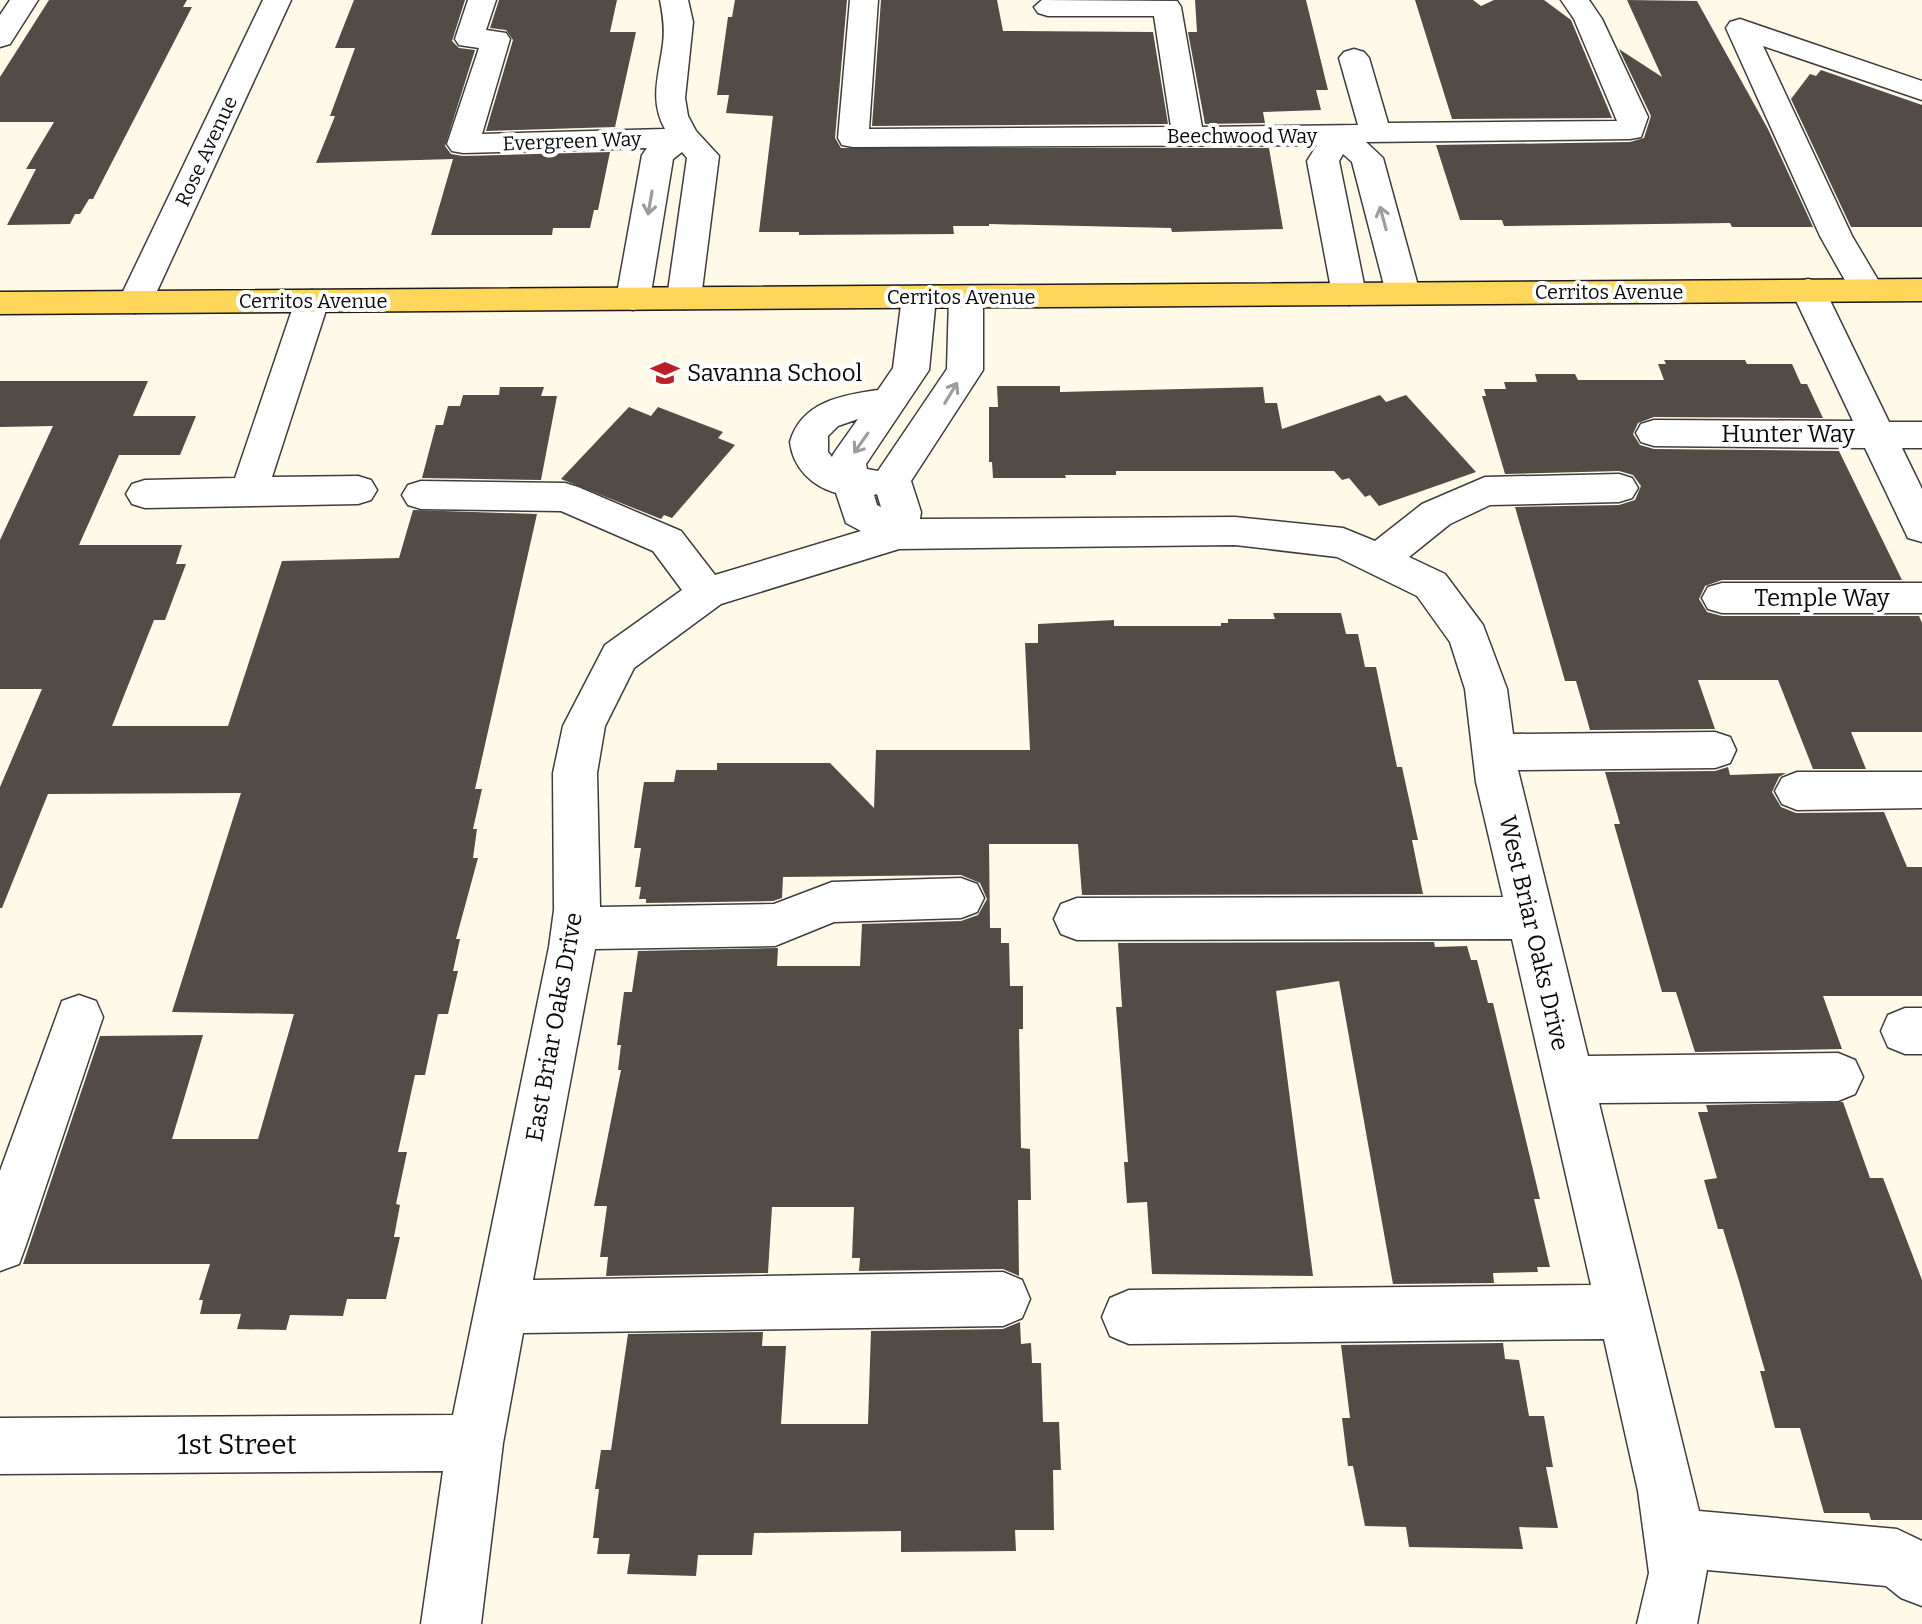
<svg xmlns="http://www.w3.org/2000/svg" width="1922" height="1624" viewBox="0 0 1922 1624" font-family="Bitter,serif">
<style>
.building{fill:#534b46}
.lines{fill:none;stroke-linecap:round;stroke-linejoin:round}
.minor-casing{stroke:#3d3d3d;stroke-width:3}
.major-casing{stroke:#1b1b1b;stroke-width:3}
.minor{fill:#fff;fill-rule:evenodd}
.major{fill:#fed659;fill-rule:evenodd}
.oneway{stroke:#9d9d9d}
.labels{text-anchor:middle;stroke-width:8;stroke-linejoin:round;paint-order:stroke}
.far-street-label{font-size:20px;fill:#0a0a0a;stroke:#fff}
.poi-label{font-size:24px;fill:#0a0a0a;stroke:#fff;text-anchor:start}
.street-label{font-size:24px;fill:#0a0a0a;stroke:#fff}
.near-street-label{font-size:28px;fill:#0a0a0a;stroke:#fff}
</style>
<rect width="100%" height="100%" fill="#fffae8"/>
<g class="building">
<path d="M49,0H187L183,7H192L93,199H89L80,214H75L70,224L7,225L36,169H26L54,122H0V77Z"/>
<path d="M354,0H465L452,41L459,48L475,50L445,146L451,154L463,156L610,152L598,210H594L590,228H553L552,235H431L453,159L316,163L335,116H330L355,48H335Z"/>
<path d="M499,0H617L610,32H636L615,127L486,131L513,40L506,30L490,28Z"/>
<path d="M735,0H847L835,138L841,148H1269L1283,229L1172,232L1171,228L989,224V226H953L954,234L799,235V232H759L773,116L726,113L729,95H717L728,17H732Z"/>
<path d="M881,0H997L1003,31L1153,32L1168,124L872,126Z"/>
<path d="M1195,0H1306L1328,90H1316L1321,110L1263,112L1265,123L1205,124L1188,32H1197Z"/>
<path d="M1415,0H1473L1481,6L1494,0H1544L1571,20L1612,118L1452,119Z"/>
<path d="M1627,0L1697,1L1768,129L1813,227H1732L1730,223L1504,226L1502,220H1460L1436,145L1630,142L1644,138L1651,116L1619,49L1662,77Z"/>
<path d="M1821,70L1922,105V227H1851L1791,99L1810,74L1816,76Z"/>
<path d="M1664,360H1745L1747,364H1792L1801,384H1807L1823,418L1654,417L1638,423L1633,434L1640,445L1654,449L1839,451L1902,580H1722L1705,586L1699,599L1707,612L1722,616H1919L1922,623V732H1851L1866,769H1813L1778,680H1698L1715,729L1590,730L1576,681H1565L1515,507L1619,505L1635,500L1641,486L1633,475L1619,471L1505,474L1482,396H1486L1484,389H1506L1504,382H1537L1535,374H1575L1578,380H1664L1658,364H1666Z"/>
<path d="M0,381H148L133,416H196L180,455H119L79,545H182L176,564H186L165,620H154L112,726H228L282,561L399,558L413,510L537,514L475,789H482L473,829H477L473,858H478L456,939H460L453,971H458L448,1014H438L425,1075H415L398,1152H407L396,1204L400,1205L394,1237H400L386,1299H347L343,1316L290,1315L286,1330L237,1329L241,1314H200L203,1300H199L210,1264H23L100,1036L203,1035L172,1139H258L294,1014L172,1012L241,793L48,794L2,908H0V787L42,689H0V540L53,426L0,427Z"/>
<path d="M997,386H1060V392L1263,387L1265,403H1277L1282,429L1380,395L1386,402L1406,395L1476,472L1379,506L1370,495L1365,497L1349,478L1342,480L1334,471H1116V475H1065L1066,478H993L992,462H989V407H998Z"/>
<path d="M500,387H544L541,396H557L541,480L422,478L436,425H443L448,406H460L463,395H499Z"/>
<path d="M629,407L651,416L658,407L723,432L718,438L735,445L672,518L664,515L661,519L561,479Z"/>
<path d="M1273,613H1341L1346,634H1358L1365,667H1376L1397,767H1402L1418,840H1412L1423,894L1082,895L1078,844H989L990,928H1001V943H1009L1010,986H1023V1029H1019L1021,1148L1030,1149L1031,1200H1018L1019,1276L1003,1269L859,1271L860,1258H852L854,1207H772L768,1273L606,1276L608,1257H600L607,1206H594L621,1070H618L621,1045H617L624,992H632L638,951L778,948L777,966H860L862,924L961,921L978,915L987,899L980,883L961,875L783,877L782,898L773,901L646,903V899H639L641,887H635L641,848H634L644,782H674L676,770H717V763H830L874,808L876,750H1030L1025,643H1038V624L1114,620V626H1221V623H1228V619H1275Z"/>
<path d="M1728,767L1730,775L1786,773L1779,777L1772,792L1781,807L1796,813L1884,812L1907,867H1922V996H1823L1842,1049L1695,1052L1676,992H1662L1614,824H1620L1605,772L1715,771Z"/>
<path d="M1434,942L1435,947L1467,946L1471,960H1477L1488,1003H1493L1540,1199H1534L1550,1267H1537L1538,1272L1493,1273L1494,1283L1393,1284L1339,981L1276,991L1313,1276L1152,1274L1147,1202L1127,1203L1124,1162H1128L1116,1007H1122L1118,943Z"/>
<path d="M1843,1102L1870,1178H1883L1922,1280V1520H1871L1869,1513H1824L1800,1428H1775L1760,1371H1765L1739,1281L1723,1229H1718L1704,1180L1717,1178L1698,1112H1708L1706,1105Z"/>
<path d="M1020,1322L1021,1344L1031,1343L1032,1363H1041L1043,1422H1059L1061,1470H1053L1054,1530H1015L1016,1551L901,1552V1531L754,1533L752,1555H698L696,1576L627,1574L630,1554H597L599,1538H593L599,1489H595L601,1450H611L628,1334L763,1332L762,1346H786L781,1424H868L871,1331L1003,1329Z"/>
<path d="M1503,1343L1505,1359L1519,1360L1529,1416H1544L1553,1467H1546L1558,1528L1519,1527L1523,1549L1409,1547L1406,1527L1365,1526L1353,1466H1348L1342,1418H1350L1341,1345Z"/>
</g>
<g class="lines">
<defs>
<g id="minor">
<path d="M10,0H38L10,44L0,47V15Z"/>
<path d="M263,0H291L152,302L147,310L135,313L123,310L118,302Z"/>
<path d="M468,0H496L486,30L506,33L510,39L482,134L665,129C649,100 659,75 663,44C665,28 663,15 660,0H688L693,22L685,98L688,116L696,131L719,156L701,298L696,306L684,309L672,306L667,298L687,158L682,152L673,159L650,299L645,307L633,310L621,307L616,299L642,155L647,148L463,153L452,151L447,144L479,48L459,45L455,39Z"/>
<path d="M850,0H878L869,129L1171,127L1154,16H1048L1038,13L1034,7L1042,0L1177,1L1181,7L1202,127L1358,125L1339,58L1344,52L1354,49L1364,52L1369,58L1388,123L1617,121L1574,19L1561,0H1589L1602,19L1648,117L1641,137L1630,139L1366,142L1383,158L1420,293L1415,301L1403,304L1391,301L1386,293L1352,162L1343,154L1339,161L1366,294L1361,302L1349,305L1337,302L1332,294L1307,161L1317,145L853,147L842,145L838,138Z"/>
<path d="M1740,19L1922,81V100L1763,46L1852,236L1884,290L1879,298L1867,301L1855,298L1820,236L1726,28L1730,22Z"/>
<path d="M1808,279L1820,282L1825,290L1889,422H1922V448H1902L1922,489V542L1908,538L1865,448L1654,446L1641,442L1636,433L1641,424L1654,420L1853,421L1791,290L1796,282Z"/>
<path d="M919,286L931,289L936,297L929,370L866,464L867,469L878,471L947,369L949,297L954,289L966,286L978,289L983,297V370L911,481L921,512L920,519L1235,517L1343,528L1375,541L1422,504L1485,477L1619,474L1632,478L1638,488L1632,498L1619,502L1490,505L1450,524L1409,557L1445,574L1483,625L1507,689L1513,734L1715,732L1730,737L1736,750L1730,763L1715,768L1518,770L1588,1056L1838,1053L1855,1060L1863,1077L1855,1094L1838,1101L1599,1103L1699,1511L1897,1529L1922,1541V1606L1901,1598L1886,1586L1707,1570L1697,1624H1637L1649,1573L1638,1491L1604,1339L1129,1344L1110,1336L1102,1317L1110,1298L1129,1290L1591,1285L1512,939L1077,940L1061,934L1054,919L1061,904L1077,898L1503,897L1476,782L1465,689L1450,642L1417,596L1337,557L1235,545L899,549L721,604L634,668L605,726L597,773L600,907L774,904L832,882L961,878L977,884L984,898L977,912L961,918L834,922L775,946L595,949L533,1280L1003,1272L1022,1280L1030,1299L1022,1318L1003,1326L523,1333L503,1443L481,1624H421L443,1471L0,1474V1418L453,1415L549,947L554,910L553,773L563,726L605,645L682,590L653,551L561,511L421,509L408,505L402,495L408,485L421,481L565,483L578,487L681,531L715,575L861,531L846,523L836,493C812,486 793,468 790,442C801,402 842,395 878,390L893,368L902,297L907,289ZM858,419L834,453L832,457L828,452V436L838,426ZM877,494L881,507L877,505L874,495Z"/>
<path d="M312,290L324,293L329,301L272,477L358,476L371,480L377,490L371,500L358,504L145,508L132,504L126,494L132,484L145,480L235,478L295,301L300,293Z"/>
<path d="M1722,583H1922V613H1722L1708,609L1702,598L1708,587Z"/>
<path d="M1797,772H1922V808L1797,810L1782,804L1775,791L1782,778Z"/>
<path d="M79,995L96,1001L103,1017L26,1245L19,1264L0,1271V1171L62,1001Z"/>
<path d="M1905,1008H1922V1054H1905L1888,1047L1881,1031L1888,1015Z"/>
</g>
<path id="major" d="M1922,279V301L0,314V292Z"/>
</defs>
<use href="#minor" class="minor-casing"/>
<use href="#major" class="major-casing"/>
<use href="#minor" class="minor"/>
<use href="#major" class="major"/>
</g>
<defs><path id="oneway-shaft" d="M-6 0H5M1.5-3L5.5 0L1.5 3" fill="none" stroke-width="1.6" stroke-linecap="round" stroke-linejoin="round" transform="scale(2)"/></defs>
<g class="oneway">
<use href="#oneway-shaft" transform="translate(650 203) rotate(100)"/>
<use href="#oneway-shaft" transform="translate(1383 218) rotate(-105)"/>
<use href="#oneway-shaft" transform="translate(951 393) rotate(-59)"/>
<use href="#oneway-shaft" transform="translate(861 443) rotate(125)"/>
</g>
<defs>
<symbol id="school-bare" viewBox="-9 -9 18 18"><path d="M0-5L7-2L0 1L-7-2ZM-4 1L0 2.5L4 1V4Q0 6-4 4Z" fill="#be1f26" stroke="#fff" stroke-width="2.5" paint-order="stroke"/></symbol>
</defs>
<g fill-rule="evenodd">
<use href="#school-bare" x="645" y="353" width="40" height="40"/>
</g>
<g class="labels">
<g class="far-street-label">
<text x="1242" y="143">Beechwood Way</text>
<text transform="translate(572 141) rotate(-2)" y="7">Evergreen Way</text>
<text transform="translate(206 151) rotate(-65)" y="7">Rose Avenue</text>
<text x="1609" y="299">Cerritos Avenue</text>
<text x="961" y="304">Cerritos Avenue</text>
<text x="313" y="308">Cerritos Avenue</text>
</g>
<g class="poi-label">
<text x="687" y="381">Savanna School</text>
</g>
<g class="street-label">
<text x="1788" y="442">Hunter Way</text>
<text x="1822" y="606">Temple Way</text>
<text transform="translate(1534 933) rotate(77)" y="8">West Briar Oaks Drive</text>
<text transform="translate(554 1027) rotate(-80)" y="8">East Briar Oaks Drive</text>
</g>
<g class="near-street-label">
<text x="237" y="1454">1st Street</text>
</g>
</g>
</svg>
